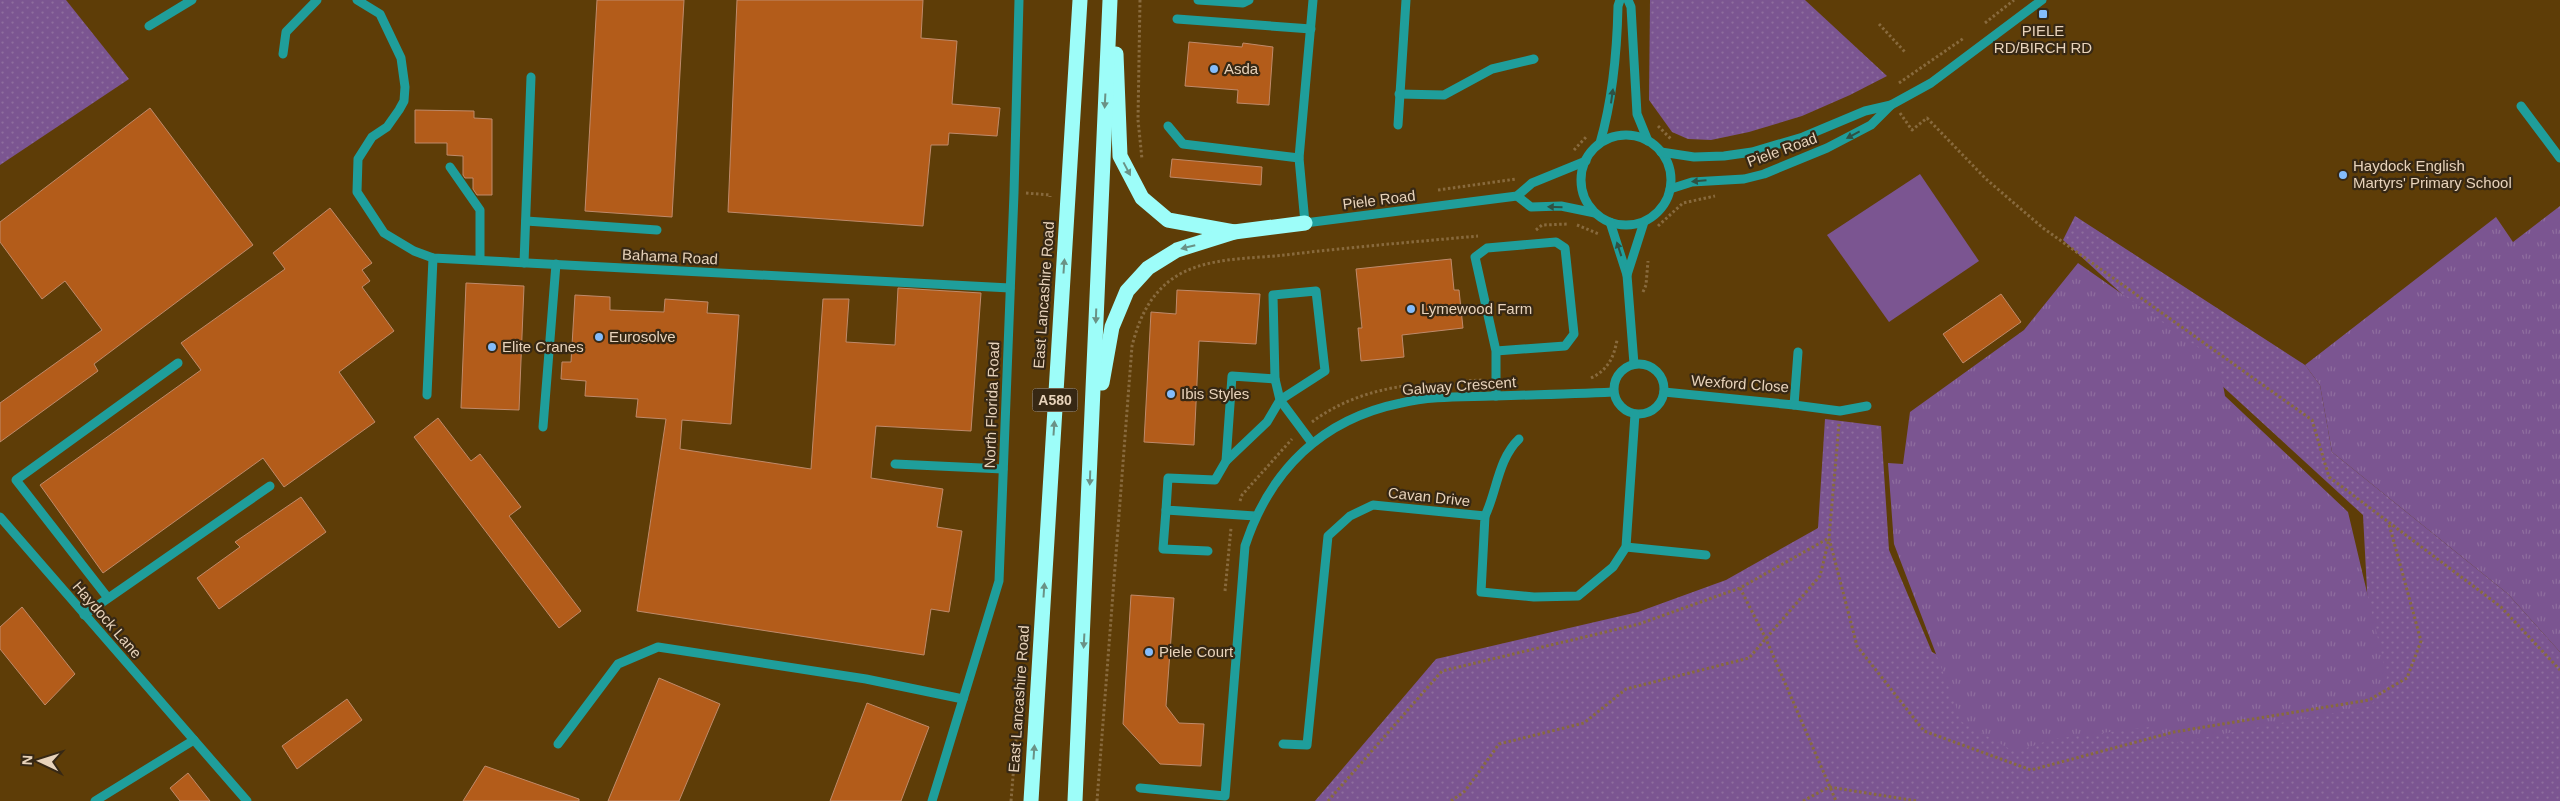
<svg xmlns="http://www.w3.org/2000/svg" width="2560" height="801" viewBox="0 0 2560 801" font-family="Arial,sans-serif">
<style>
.grass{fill:url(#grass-dots)}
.park{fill:url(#park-tufts)}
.pitch{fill:#7b5591}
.building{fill:#b35c1a;stroke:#bf8a6a}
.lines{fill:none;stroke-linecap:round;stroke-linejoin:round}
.path{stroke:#886a3d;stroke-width:3;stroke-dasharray:2.5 2.5;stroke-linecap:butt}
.minor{stroke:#1f9e9b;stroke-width:9}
.highway{stroke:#9dfdf9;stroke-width:15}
.oneway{fill:#2f5143}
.oneway2{fill:#6a9286}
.poi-dot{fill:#84bcfb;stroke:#372814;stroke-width:2}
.labels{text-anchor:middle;stroke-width:4.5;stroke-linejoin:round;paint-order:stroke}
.shield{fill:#372814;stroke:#b3a089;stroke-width:1}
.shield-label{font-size:14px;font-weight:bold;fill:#e8d3bb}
.poi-label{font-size:15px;fill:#e8d3bb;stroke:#372814;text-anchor:start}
.street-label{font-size:15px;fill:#e8d3bb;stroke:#372814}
</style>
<defs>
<pattern id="grass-dots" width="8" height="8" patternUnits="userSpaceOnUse" patternTransform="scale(1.25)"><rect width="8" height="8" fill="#7b5591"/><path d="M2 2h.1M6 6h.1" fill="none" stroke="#8e6d9e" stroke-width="1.8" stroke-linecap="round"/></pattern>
<pattern id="park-tufts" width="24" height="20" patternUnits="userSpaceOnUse" patternTransform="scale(1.25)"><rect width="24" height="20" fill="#7b5591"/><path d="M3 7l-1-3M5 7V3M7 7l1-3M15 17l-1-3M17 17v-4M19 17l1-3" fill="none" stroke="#8e6d9e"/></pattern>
</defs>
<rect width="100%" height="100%" fill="#5e3d07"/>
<g class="grass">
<path d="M0,0H66L129,79L0,165Z"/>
<path d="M1650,0H1805L1887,76L1850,95L1802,116L1749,132L1711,140L1688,139L1672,132L1649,100Z"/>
<path d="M2075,216L2305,365L2320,385L2332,452L2508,594L2560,652V801H1315L1436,659L1638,612L1726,580L1818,528L1825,419L1881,426L1889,550L1932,652L2004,691L2369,628L2363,515L2063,240Z"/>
</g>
<g class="park">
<path d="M2560,206V652L2508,594L2332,452L2320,385L2305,365L2496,217L2513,242Z"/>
<path d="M2078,263L2219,362L2225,396L2348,512L2387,677L2371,706L2175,743L2150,727L2053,739L2015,752L1962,722L1894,544L1888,463L1903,464L1910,412L2024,330Z"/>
</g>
<path class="pitch" d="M1920,174L1979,261L1889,322L1827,235Z"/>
<g class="building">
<path d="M597,0H684L672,217L585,211Z"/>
<path d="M737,0H923L921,38L957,41L952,104L1000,108L997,136L949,133L948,145H931L923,226L728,212Z"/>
<path d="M1189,42L1242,47L1243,43L1273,47L1269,105L1237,103L1238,90L1185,86Z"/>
<path d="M150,108L253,245L94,364L98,371L0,442V403L102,330L65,281L42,299L0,242V222Z"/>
<path d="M415,110L474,111V118L492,119V195H477L473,189V178H465L463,175V156L447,155V143H415Z"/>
<path d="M1172,159L1262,167L1261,185L1170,177Z"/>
<path d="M330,208L372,263L362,270L370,281L362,287L394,331L339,372L375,422L284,487L263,458L103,573L40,485L201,370L181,343L285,269L273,253Z"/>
<path d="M1451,259L1454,290H1459L1463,328L1402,335L1404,357L1361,361L1358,328H1362L1356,269Z"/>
<path d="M466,283L524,286L519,410L461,408Z"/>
<path d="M898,288L981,293L971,431L876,426L871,478L943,489L937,527L962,531L949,612L931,609L924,655L637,611L666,419L636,417L638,399L585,396L586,381L561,379L562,362H571L575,295L610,297V310L664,312L665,299L708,302L707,313L739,315L731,424L682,420L680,449L811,469L823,299H849L846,342L895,345Z"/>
<path d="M1177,290L1260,294L1256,344L1199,341L1194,445L1144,442L1151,312L1176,314Z"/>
<path d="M2001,294L2021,322L1963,363L1943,334Z"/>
<path d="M438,418L471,461L480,454L521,507L509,516L581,611L559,628L414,437Z"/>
<path d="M301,497L326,532L219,609L197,578L240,547L235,542Z"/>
<path d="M1131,595L1174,598L1166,706L1179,723L1204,724L1201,766L1160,764L1123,724Z"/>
<path d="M22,607L75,674L45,705L0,649V627Z"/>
<path d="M659,678L720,704L679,801H608Z"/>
<path d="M347,699L362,720L297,769L282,746Z"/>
<path d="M867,703L929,727L901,801H830Z"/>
<path d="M485,766L579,799V801H463Z"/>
<path d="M188,773L210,801H180L170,788Z"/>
</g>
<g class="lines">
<g class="path">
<path d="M1140,0L1138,120L1142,159"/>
<path d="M1985,23L2014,0"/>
<path d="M1879,24L1905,52"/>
<path d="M1899,83L1964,38"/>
<path d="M1900,113L1912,130L1927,118L1986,179L2043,228L2312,420L2329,477L2501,607L2560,670"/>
<path d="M1658,126L1671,139"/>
<path d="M1574,150L1587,136"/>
<path d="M1438,190L1516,179"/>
<path d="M1026,193L1050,195V197"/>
<path d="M1577,225L1599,234"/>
<path d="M1658,226L1683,203L1715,196"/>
<path d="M1536,230L1542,225L1568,224"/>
<path d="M1643,292L1646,285L1648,261"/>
<path d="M1591,378C1608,370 1614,357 1617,340"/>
<path d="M1464,381L1482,380"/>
<path d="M1312,422C1341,400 1377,389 1412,385"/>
<path d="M1839,424L1829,538L1857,646L1924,731L2031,770L2174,732L2369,700L2407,678L2421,641L2389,524"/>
<path d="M1240,501L1242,495L1292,439"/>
<path d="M1740,588L1766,639L1836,801"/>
<path d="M1225,591L1231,528"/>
<path d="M1011,801L1016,739"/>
<path d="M1097,801L1132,346C1139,319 1149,296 1172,279C1203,257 1248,259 1285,255C1350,247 1414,242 1478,236"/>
<path d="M1328,801L1442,671L1639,624L1740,588L1829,538"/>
<path d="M1451,801L1465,791L1499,744L1584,723L1626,689L1749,658L1820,576L1829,539"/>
<path d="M1803,801L1829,787L1917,801"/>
</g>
<g class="minor">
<path d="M357,0L380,14L401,58L405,87L404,101L399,110L387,127L372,137L358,159L357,192L384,233L414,251L433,258L1010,288"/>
<path d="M1198,0L1243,3L1249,0"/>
<path d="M1313,0L1299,158L1305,223L1517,196L1532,183L1586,161"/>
<path d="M1628,0L1631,7L1637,114L1648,141"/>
<path d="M1177,19L1311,29"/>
<path d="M149,26L192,0"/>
<path d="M283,54L286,32L317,0"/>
<path d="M1399,94L1444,95L1492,69L1534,59"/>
<path d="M2521,106L2560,158"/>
<path d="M1398,125L1406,0"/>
<path d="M1168,126L1183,144L1299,158"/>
<circle cx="1626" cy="180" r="45"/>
<path d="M1600,143C1613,98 1617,54 1618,6L1620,0"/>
<path d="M1661,152L1694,157L1724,156L1752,152L1803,137L1865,111L1891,105L1931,83L2042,0"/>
<path d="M450,167L480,210V260"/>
<path d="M1670,189L1692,182L1744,179L1764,174L1827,148L1871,125L1891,105"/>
<path d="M1517,196L1531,207L1561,206L1595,213"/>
<path d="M526,221L657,230"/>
<path d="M1610,222L1627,275L1634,364"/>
<path d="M524,263L531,77"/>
<path d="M1627,275L1644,222"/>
<path d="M1496,351L1565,346L1574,334L1565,248L1556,242L1487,248L1475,257L1496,351V396"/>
<circle cx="1639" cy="389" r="25"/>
<path d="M1664,392L1794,405L1798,352"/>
<path d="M427,395L433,258"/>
<path d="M1794,405L1840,411L1867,406"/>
<path d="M543,427L556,264"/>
<path d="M1226,461L1267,422L1280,400L1275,379"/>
<path d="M895,464L1003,469"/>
<path d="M1166,510L1163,549L1208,551"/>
<path d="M1255,516L1166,510L1168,478L1215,480L1226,461L1232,376L1275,379L1273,295L1316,291L1325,371L1280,400L1312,443"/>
<path d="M1485,516C1497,491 1498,459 1519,439"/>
<path d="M0,517L247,801"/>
<path d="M1626,547L1706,555"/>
<path d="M108,598L16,480L178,363"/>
<path d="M84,615L270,486"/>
<path d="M558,744L618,664L658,647L866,679L963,699"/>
<path d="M1283,744L1307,745L1328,536L1350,516L1373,505L1485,516L1481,592L1534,597L1578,596L1613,567L1626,547L1635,414"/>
<path d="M1140,788L1225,796L1245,546C1270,470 1322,419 1401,403C1431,396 1462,397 1492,396C1532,395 1573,394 1613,392"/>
<path d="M95,801L194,740"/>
<path d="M932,801L999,581L1014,193L1019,0"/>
</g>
<g class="highway">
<path d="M1116,54L1120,156L1142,198L1168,220L1234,232"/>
<path d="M1102,383L1112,327L1127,291L1148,268L1177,250L1234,232L1305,223"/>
<path d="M1031,801L1080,0"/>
<path d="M1075,801L1110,0"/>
</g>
</g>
<defs><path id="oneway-solid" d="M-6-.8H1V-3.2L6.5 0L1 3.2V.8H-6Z" transform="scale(1.25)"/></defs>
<g class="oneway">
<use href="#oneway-solid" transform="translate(1612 96) rotate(-82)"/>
<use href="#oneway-solid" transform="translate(1853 135) rotate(152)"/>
<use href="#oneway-solid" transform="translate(1699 181) rotate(175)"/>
<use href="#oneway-solid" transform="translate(1555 207) rotate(-179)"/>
<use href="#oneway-solid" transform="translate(1619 249) rotate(-108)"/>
</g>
<g class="oneway2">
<use href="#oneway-solid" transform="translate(1105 101) rotate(93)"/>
<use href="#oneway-solid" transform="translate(1127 169) rotate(62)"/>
<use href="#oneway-solid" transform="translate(1188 247) rotate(166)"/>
<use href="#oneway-solid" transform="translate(1064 266) rotate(-86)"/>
<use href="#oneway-solid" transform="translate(1096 316) rotate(92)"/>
<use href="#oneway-solid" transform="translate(1054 428) rotate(-86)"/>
<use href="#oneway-solid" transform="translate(1090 478) rotate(92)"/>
<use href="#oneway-solid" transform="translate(1044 590) rotate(-86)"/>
<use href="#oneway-solid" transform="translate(1084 641) rotate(93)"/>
<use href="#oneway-solid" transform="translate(1034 752) rotate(-86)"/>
</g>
<g class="poi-dot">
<rect x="2038" y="9" width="10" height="10" rx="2.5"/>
<circle cx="1214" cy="69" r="5"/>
<circle cx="2343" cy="175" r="5"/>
<circle cx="1411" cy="309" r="5"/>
<circle cx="599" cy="337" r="5"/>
<circle cx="492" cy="347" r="5"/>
<circle cx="1171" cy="394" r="5"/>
<circle cx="1149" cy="652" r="5"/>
</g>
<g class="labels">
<rect class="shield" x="1032.5" y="388.5" width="45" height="23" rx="4"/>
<g class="shield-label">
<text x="1055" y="405">A580</text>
</g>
<g class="poi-label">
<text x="2043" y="36" text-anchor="middle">PIELE<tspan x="2043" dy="17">RD/BIRCH RD</tspan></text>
<text x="1224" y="74">Asda</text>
<text x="2353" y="171">Haydock English<tspan x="2353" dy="17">Martyrs' Primary School</tspan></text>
<text x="1421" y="314">Lymewood Farm</text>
<text x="609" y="342">Eurosolve</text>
<text x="502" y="352">Elite Cranes</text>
<text x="1181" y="399">Ibis Styles</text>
<text x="1159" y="657">Piele Court</text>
</g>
<g class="street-label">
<text transform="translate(1782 150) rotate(-20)" y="5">Piele Road</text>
<text transform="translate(1379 200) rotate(-7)" y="5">Piele Road</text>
<text transform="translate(670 257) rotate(3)" y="5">Bahama Road</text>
<text transform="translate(1044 295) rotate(-86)" y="5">East Lancashire Road</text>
<text transform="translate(1740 384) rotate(4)" y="5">Wexford Close</text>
<text transform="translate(1459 386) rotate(-4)" y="5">Galway Crescent</text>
<text transform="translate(992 405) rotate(-88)" y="5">North Florida Road</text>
<text transform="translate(1429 497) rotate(6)" y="5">Cavan Drive</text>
<text transform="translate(107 620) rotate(49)" y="5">Haydock Lane</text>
<text transform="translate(1019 699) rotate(-86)" y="5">East Lancashire Road</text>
</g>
</g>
<g transform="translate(40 761) rotate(274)" stroke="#372814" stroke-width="4" paint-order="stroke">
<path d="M0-4L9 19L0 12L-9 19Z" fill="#e8d3bb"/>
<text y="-8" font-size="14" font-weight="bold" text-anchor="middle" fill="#e8d3bb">N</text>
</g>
</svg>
